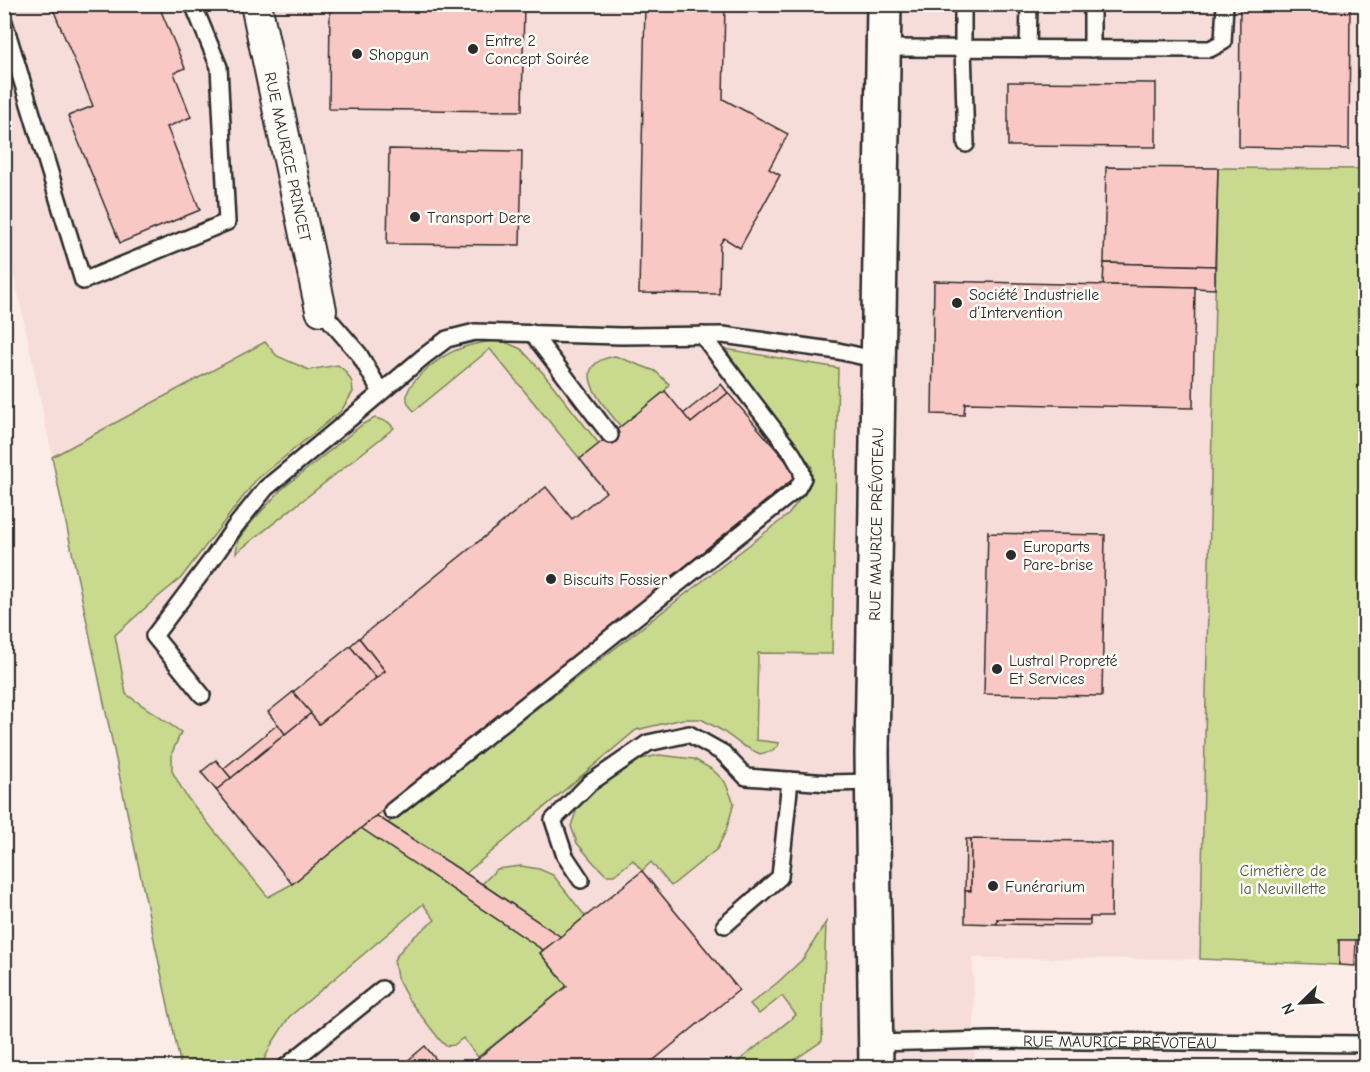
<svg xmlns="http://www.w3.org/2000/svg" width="1370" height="1072" viewBox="0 0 1370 1072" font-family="'Comic Neue',sans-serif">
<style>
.built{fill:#f7ddd9}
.green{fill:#c9da8e;stroke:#7a825c;stroke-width:1.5}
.building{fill:#f9c8c4;stroke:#2b2b2b;stroke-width:1.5}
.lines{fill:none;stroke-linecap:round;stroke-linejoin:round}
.service-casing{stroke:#2b2b2b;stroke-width:20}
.minor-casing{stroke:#2b2b2b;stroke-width:34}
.tertiary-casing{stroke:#2b2b2b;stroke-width:38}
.service{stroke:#fdfcf7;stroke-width:15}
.minor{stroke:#fdfcf7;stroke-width:30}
.tertiary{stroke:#fdfcf7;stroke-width:33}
.poi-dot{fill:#2b2b2b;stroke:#fdfcf7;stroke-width:2}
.labels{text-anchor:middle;stroke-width:5;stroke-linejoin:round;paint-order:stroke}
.poi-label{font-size:16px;fill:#2b2b2b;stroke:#fdfcf7;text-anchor:start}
.street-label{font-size:16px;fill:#2b2b2b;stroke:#fdfcf7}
.park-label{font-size:16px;fill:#525744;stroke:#fdfcf7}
</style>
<rect width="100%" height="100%" fill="#fcece8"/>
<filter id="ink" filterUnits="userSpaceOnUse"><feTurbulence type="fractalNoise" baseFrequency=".0167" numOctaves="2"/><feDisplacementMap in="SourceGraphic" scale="12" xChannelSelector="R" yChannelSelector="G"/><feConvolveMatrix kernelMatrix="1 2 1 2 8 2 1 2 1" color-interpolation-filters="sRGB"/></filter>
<g filter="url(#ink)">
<path class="built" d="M4,5H1365V169L1218,168L1200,959L973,958L975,1067H181L5,232Z"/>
<g class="green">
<path d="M1218,168L1365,169V940H1339V965L1200,959Z"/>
<path d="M500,340L521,349L543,373L599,444L580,459L490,349L414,411C411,408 407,403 407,399C404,382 444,354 459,349C472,343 486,342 500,340Z"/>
<path d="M265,342L277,356L309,370L338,365L346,372L352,382L353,392L341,411L256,480L181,578L152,602L115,635L126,694L181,732L172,753V771L186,796L268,897L292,884L361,828L543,950L540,953L567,986L478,1057L463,1038L454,1045L446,1046L440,1040L408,999L397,978L394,960C405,943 419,932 435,920L423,904L289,1017L271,1045L261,1067H181L52,457Z"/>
<path d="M725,349L838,368L832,654L758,653L756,740L779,743L778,746L771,751L760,754L742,745L721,730L701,719H683L636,730L465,874L388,823L788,515L809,487L812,467Z"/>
<path d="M615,356L655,371L669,384L665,391L621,427C604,405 564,365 615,356Z"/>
<path d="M375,418L388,422L394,428L236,553L238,540L249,525L281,490L363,424Z"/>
<path d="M659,755L694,759L713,770L725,782L734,803L726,831L717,849L671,886L651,862L642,871L633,860L614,875H606L593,862L577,843L571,826L579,803L621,770L636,760Z"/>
<path d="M521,866L539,869L553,875L585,916L561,937L482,884L497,869Z"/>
<path d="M826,922L822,1041L784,1067H731L796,1015L782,996L759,1014L750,1004L777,983L803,959Z"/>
</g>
<g class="building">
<path d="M51,4H158L185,68L174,73L191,117L167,127L200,210L120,243L68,116L93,106Z"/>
<path d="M330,4H524L522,111L329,109Z"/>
<path d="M645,4H725L723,99L788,134L769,169L780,175L740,248L724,238L720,244L719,294L639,293Z"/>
<path d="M1240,4H1350L1349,149L1239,147Z"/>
<path d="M1008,82L1156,83V147L1008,146Z"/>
<path d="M389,149L522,151L520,245L387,244Z"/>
<path d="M1106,167L1218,168L1215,266L1104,263Z"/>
<path d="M1104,263L1215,266V289L1195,288V287L1103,285Z"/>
<path d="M934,281L1195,287L1193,408L965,403L964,415L932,414Z"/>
<path d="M721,384L728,393L691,423L683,414Z"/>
<path d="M665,391L691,423L728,393L798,475L292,884L216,790L311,713L319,724L385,671L359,638L546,487L572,519L606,492L580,459Z"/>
<path d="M988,530V533L1105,535L1102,696L984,694Z"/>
<path d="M359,638L385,671L376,678L350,646Z"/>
<path d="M350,646L376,678L319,724L293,692Z"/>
<path d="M293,692L311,713L285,734L268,712Z"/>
<path d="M278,724L285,734L231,778L223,769Z"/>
<path d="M216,760L231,778L216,790L201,772Z"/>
<path d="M377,816L482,884L561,937L543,950L361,828Z"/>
<path d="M966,839H971V891H965Z"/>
<path d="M971,839L1091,841V842L1112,843L1111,917H1090V920L997,919V924L965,923V891H971Z"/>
<path d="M642,871L739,990L644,1068H466L567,986L540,953Z"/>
<path d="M997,919L1090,920V925L997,924Z"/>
<path d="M1339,940H1356L1355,966L1339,965Z"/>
<path d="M425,1046L443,1068H399Z"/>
</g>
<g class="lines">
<defs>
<g id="service">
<path d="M963,4V48L966,144"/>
<path d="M1092,4V49"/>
<path d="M4,22L83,281L227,222L219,67L193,4"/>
<path d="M883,48L1210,49L1223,42L1225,4"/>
<path d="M1028,49L1029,4"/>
<path d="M321,310L359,354L381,392"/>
<path d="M532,333L610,435"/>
<path d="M202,695L154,636L213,558L234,528L266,488L358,412L423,357L447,339L475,332L621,336L723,335L838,351L878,360"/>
<path d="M392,811L797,489L803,478L801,469L792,453L702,335"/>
<path d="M581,880L565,856L553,820L590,783L648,743L689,734L723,753L746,777L829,783L873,782"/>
<path d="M725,925L780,877L790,780"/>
<path id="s1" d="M876,1043L991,1040L1366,1044"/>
<path d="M284,1068L382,989"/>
</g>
<g id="minor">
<path id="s2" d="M256,4L321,310"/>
</g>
<g id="tertiary">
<path id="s3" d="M876,1068L872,753L884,4"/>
</g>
</defs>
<use href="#service" class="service-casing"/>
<use href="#minor" class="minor-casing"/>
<use href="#tertiary" class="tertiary-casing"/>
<use href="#service" class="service"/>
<use href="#minor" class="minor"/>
<use href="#tertiary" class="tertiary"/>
</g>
</g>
<g class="poi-dot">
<circle cx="473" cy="49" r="6"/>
<circle cx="357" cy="54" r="6"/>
<circle cx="415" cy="217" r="6"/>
<circle cx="957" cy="303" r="6"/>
<circle cx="1011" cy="555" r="6"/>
<circle cx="551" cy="579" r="6"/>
<circle cx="997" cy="669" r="6"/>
<circle cx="993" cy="886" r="6"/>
</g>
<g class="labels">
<g class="poi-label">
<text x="485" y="46">Entre 2<tspan x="485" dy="18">Concept Soirée</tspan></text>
<text x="369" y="60">Shopgun</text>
<text x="427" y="223">Transport Dere</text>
<text x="969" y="300">Société Industrielle<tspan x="969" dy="18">d’Intervention</tspan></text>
<text x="1023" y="552">Europarts<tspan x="1023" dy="18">Pare-brise</tspan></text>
<text x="563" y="585">Biscuits Fossier</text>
<text x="1009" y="666">Lustral Propreté<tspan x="1009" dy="18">Et Services</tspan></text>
<text x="1005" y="892">Funérarium</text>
</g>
<g class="street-label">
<text dy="6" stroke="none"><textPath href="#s2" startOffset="156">RUE MAURICE PRINCET</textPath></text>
<text dy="6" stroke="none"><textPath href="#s3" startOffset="544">RUE MAURICE PRÉVOTEAU</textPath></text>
<text dy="6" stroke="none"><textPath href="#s1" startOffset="244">RUE MAURICE PRÉVOTEAU</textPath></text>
</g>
<g class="park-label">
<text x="1283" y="876">Cimetière de<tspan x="1283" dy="18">la Neuvillette</tspan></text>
</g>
</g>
<rect width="1370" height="1072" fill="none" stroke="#fdfcf7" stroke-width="24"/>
<rect x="12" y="12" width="1346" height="1048" fill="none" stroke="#2b2b2b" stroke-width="2" filter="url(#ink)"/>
<g transform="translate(1301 1003) rotate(246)" stroke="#fdfcf7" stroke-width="4.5" paint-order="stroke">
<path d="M0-4.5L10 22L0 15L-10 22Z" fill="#2b2b2b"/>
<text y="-9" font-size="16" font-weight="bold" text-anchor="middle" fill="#2b2b2b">N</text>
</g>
</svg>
